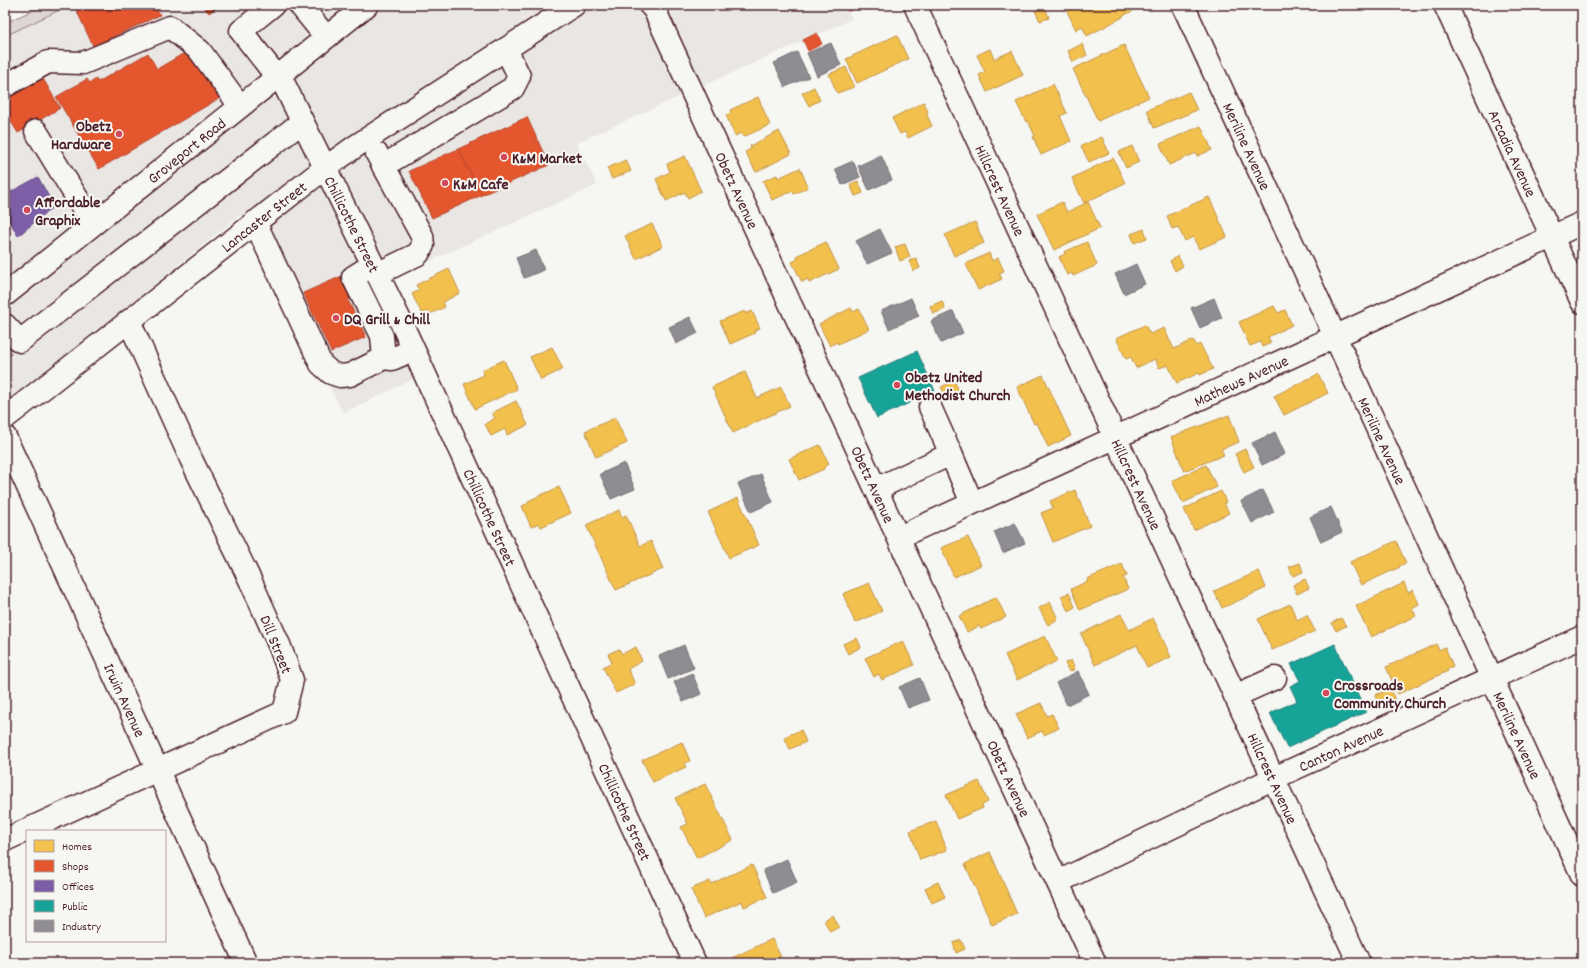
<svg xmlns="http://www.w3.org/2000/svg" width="1587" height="968" viewBox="0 0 1587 968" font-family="Dekko,sans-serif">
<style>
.built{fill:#e9e6e3}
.green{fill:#ddd6d5;stroke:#947a80}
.homes{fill:#f2c14e;stroke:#c09044}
.shops{fill:#e4572e;stroke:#b6462d}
.offices{fill:#7b5ea7;stroke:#6c4b82}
.public{fill:#17a398;stroke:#267b77}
.industry{fill:#8d8d92;stroke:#796c73}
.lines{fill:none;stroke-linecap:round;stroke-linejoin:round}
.minor-casing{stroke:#4a1f2b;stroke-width:25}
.major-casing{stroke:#4a1f2b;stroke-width:25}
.minor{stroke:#f6f6f2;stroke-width:22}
.major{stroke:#f6f6f2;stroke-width:22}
.poi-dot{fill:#d1495b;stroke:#f6f6f2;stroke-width:1.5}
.labels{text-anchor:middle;stroke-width:4;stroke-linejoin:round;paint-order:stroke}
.poi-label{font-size:16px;font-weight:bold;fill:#4a1f2b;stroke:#f6f6f2;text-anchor:start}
.street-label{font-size:16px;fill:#4a1f2b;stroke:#f6f6f2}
</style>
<rect width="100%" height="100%" fill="#f6f6f2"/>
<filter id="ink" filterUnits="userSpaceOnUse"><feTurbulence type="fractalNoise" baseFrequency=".025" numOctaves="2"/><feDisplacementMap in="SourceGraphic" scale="8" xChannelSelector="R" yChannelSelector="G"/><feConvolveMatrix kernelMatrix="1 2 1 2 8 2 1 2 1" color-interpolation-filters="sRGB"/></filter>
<g filter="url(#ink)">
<path class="built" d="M70,5H846L852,19L576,143L597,185L392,278L436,368L343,413L240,215L5,405V36Z"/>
<path class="green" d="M44,5H70L5,36V23Z"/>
<g class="homes">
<path d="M1080,5H1130L1133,11L1122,16L1123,17L1087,36L1082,26L1076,30L1067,11Z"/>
<path d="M1045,7L1049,18L1040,21L1035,11Z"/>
<path d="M897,35L908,59L857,83L846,59Z"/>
<path d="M1082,44L1087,55L1073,62L1068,51Z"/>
<path d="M1124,45L1149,97L1098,121L1073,69Z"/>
<path d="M990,49L994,59L1012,51L1023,75L987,92L979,75L985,72L977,55Z"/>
<path d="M846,67L854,87L837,93L829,74Z"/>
<path d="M1053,84L1067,113L1060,116L1071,141L1041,155L1033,137L1035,136L1028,121L1026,122L1016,102Z"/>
<path d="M814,87L820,100L809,106L802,93Z"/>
<path d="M1189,92L1197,110L1154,128L1147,110Z"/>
<path d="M758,97L770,125L743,137L741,133L735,136L726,115L731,113L730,110Z"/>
<path d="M924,102L928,112L926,113L932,126L908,138L905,132L900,134L892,118Z"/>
<path d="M1201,126L1212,150L1197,156L1196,153L1169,165L1160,144Z"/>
<path d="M779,131L791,154L756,172L745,152L751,149L750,146Z"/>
<path d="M1102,137L1109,153L1089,162L1081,146Z"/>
<path d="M1132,146L1139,162L1126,168L1119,152Z"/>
<path d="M685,156L701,191L688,198L685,192L666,201L656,179L670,172L667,164Z"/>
<path d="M1113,158L1125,183L1084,203L1072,178Z"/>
<path d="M626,160L631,171L612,179L607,168Z"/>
<path d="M800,168L808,187L794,194L793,191L772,200L763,181L777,175L778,178Z"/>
<path d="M858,181L863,193L855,196L850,184Z"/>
<path d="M1209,197L1227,237L1199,249L1193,237L1185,241L1178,227L1172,229L1167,216Z"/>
<path d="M1062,202L1067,212L1088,202L1100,228L1054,250L1037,214Z"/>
<path d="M975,222L984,243L954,256L945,235Z"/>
<path d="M652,224L663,246L636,259L625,236Z"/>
<path d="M1144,229L1147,238L1134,243L1131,234Z"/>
<path d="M826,242L839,269L809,283L808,279L802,282L792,262L798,259L796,256Z"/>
<path d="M1087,242L1097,265L1073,276L1072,273L1067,275L1059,257L1065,254L1064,252Z"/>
<path d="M905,244L910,257L900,261L895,247Z"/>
<path d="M989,253L992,261L998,258L1004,271L999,273L1002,279L978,290L966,264Z"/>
<path d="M1178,256L1183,266L1175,271L1170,261Z"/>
<path d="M916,258L920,268L913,271L909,261Z"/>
<path d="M449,269L460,293L443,302L445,307L430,314L428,311L422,314L412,294L419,290L416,285Z"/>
<path d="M942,301L945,309L933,314L930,306Z"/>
<path d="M1274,306L1278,313L1285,310L1292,325L1268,337L1271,343L1262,347L1260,342L1250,346L1239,322Z"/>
<path d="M851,308L853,312L859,309L869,329L838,344L837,342L830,346L819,324Z"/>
<path d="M745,311L746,314L752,311L760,328L754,331L755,333L730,344L720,321Z"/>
<path d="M1145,325L1150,334L1164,328L1174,349L1193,340L1197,346L1200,344L1213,369L1200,375L1199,373L1177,383L1168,365L1159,368L1155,359L1136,368L1131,357L1126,359L1116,338Z"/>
<path d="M552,347L563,369L541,380L530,357Z"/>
<path d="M504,360L517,389L475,409L464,384L484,375L482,370Z"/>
<path d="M745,372L757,398L781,387L790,406L733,433L712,387Z"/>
<path d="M1318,374L1328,393L1284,415L1274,396Z"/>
<path d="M1043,375L1071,436L1048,447L1037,423L1034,424L1017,387Z"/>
<path d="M954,381L960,392L947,398L941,387Z"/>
<path d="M516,401L528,425L507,435L505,429L491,436L485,424L495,418L492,413Z"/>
<path d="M1229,415L1239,442L1221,449L1224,455L1184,471L1171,437Z"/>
<path d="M615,418L627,443L596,457L585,431Z"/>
<path d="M820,445L829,464L824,467V469L799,480L789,459Z"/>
<path d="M1245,449L1254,467L1244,472L1235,454Z"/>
<path d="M1206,465L1217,487L1183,503L1172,481Z"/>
<path d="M559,487L571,513L541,527L539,523L531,527L522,506L529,503L528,501Z"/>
<path d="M1075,490L1090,526L1053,542L1041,513L1053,508L1050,501Z"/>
<path d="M1221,491L1226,502L1224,503L1229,513L1194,530L1184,509Z"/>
<path d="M738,498L759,545L729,558L708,512Z"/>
<path d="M619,510L622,517L626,515L640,546L651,541L663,569L616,590L586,525Z"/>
<path d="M968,537L981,565L954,577L941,548Z"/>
<path d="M1396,541L1406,563L1399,566L1400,567L1361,585L1350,562Z"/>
<path d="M1300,563L1303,572L1293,576L1289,567Z"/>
<path d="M1122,564L1127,576L1123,577L1128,589L1080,610L1071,589L1088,581L1087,579Z"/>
<path d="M1259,571L1266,588L1222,608L1214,591Z"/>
<path d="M1305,579L1309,588L1297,594L1293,585Z"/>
<path d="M869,583L882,611L855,623L843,594Z"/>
<path d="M1404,583L1408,593L1413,590L1419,604L1412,608L1416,616L1371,637L1356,606Z"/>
<path d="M1069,593L1075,607L1068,611L1061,596Z"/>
<path d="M996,597L1006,617L981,629L979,626L967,632L959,616Z"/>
<path d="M1050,602L1058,619L1048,625L1039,608Z"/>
<path d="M1290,604L1297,620L1307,615L1315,631L1272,650L1258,619Z"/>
<path d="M1121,614L1129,630L1153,618L1171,657L1147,668L1137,645L1095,665L1081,634Z"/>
<path d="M1341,618L1346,626L1336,631L1332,623Z"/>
<path d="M1045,636L1057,661L1017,680L1005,655Z"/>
<path d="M857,638L861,647L848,654L843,644Z"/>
<path d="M903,641L914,665L882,680L879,674L874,677L865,658Z"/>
<path d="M1436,644L1439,650L1445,647L1453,666L1447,669L1448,671L1398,694L1386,667Z"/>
<path d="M636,647L642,661L628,669L635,684L616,693L603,667L612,662L608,654L619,649L622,654Z"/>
<path d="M1071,660L1075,669L1069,672L1065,663Z"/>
<path d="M1391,689L1395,701L1379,707L1375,695Z"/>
<path d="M1041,703L1047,716L1052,714L1059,728L1044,735L1042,731L1027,738L1016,714Z"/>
<path d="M801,730L806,742L790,749L784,737Z"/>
<path d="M682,742L690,761L684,764L686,767L653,782L642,760Z"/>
<path d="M979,781L988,802L982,805L983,808L957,819L946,795Z"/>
<path d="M705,784L733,840L697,858L681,827L688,824L675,798Z"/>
<path d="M936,821L947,850L920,860L910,831Z"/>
<path d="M990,852L1017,914L992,925L965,864Z"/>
<path d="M752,865L767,897L744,907L742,901L704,918L691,889L710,881L711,884Z"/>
<path d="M938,882L945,897L932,903L925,888Z"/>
<path d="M833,915L839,927L830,932L824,920Z"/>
<path d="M772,939L781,957L775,960L776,963H735L732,958Z"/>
<path d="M961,940L965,949L956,953L953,943Z"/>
</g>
<g class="shops">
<path d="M74,5H155L160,15L93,46Z"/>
<path d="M202,5H220L209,13Z"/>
<path d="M845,5H861L862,6L848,11Z"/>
<path d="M817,33L822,44L808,51L803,40Z"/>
<path d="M191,49L220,98L99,169L56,97L87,79L90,83L96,79L98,82L148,53L157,69Z"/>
<path d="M41,75L60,108L18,133L5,112V96Z"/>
<path d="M527,117L549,165L482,195L458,149Z"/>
<path d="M458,149L482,195L432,218L409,171Z"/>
<path d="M342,276L352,298L348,300L366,337L331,352L303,293Z"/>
</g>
<path class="offices" d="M38,177L54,206L18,236L5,213V195Z"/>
<g class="public">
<path d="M917,351L935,391L877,418L858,378Z"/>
<path d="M1335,644L1366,712L1287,748L1270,713L1297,701L1290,686L1300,681L1291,664Z"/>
</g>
<g class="industry">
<path d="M831,43L841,65L817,76L807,53Z"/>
<path d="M797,52L809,77L785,87L774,63Z"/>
<path d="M881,155L892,180L869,190L858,166Z"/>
<path d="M853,161L860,177L842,185L835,169Z"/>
<path d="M880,229L892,253L867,264L856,241Z"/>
<path d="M536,250L544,270L524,278L516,258Z"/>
<path d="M1136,264L1145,284L1124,294L1115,274Z"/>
<path d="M911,298L919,316L889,329L881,311Z"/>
<path d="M1214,298L1222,318L1200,328L1191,308Z"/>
<path d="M953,311L963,333L941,343L931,321Z"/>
<path d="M690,317L698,333L676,344L669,327Z"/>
<path d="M1275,432L1285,454L1262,465L1252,443Z"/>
<path d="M624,463L635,489L611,499L600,474Z"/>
<path d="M761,474L773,502L751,512L738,484Z"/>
<path d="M1263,490L1274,512L1252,523L1241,501Z"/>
<path d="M1331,507L1342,532L1321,542L1310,517Z"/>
<path d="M1015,523L1025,543L1003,553L994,532Z"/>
<path d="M684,645L694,668L668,679L659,656Z"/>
<path d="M1078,671L1089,694L1067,705L1056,683Z"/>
<path d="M692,673L701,694L683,702L674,682Z"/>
<path d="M920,678L929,700L908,708L899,687Z"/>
<path d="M787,859L797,882L773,893L763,870Z"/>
</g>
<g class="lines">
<defs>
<g id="minor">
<path d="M273,5L241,31L277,77"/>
<path d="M300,5L326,37"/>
<path id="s1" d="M650,5L654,9L701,111L1095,963"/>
<path id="s2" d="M915,5L1359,963"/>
<path id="s3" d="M1183,5L1582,875"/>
<path id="s4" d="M1445,5L1582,302"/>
<path id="s5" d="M279,74L400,320L695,963"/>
<path d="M5,86L48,62L83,63L170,27L200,51L240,106"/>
<path d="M36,131L93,224"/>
<path d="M377,154L422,236L423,245L418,254L377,274"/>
<path d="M383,166L513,88L519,76L506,49"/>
<path d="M255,222L321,364L331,373L340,376L350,375L384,358L392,359L413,350"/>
<path d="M372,265L353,277L382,336L384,358"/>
<path d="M5,325L20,341L302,122"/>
<path d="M930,407L951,454"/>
<path id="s6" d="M5,418L325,168L356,146L574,5"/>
<path id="s7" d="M5,437L246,963"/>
<path d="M876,489L951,454L972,503"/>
<path id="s8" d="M899,537L1582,223"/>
<path d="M1235,696L1275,678"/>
<path d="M5,840L284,712L292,680L280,647L252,584L191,459L129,321"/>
<path id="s9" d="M1058,882L1272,779L1582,637"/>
</g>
<g id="major">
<path id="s10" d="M5,295L367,5"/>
</g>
</defs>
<use href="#minor" class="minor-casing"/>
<use href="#major" class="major-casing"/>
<use href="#minor" class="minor"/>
<use href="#major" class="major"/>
</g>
</g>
<g class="poi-dot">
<circle cx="119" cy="134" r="4"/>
<circle cx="504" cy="157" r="4"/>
<circle cx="445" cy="183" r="4"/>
<circle cx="27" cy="210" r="4"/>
<circle cx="336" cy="318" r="4"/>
<circle cx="897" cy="385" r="4"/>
<circle cx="1326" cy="693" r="4"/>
</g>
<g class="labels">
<g class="poi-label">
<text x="111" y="131" text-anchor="end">Obetz<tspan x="111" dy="18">Hardware</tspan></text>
<text x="512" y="163">K&amp;M Market</text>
<text x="453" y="189">K&amp;M Cafe</text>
<text x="35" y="207">Affordable<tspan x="35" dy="18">Graphix</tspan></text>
<text x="344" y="324">DQ Grill &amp; Chill</text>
<text x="905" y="382">Obetz United<tspan x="905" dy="18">Methodist Church</tspan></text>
<text x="1334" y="690">Crossroads<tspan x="1334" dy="18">Community Church</tspan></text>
</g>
<g class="street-label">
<text dy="6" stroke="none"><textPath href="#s3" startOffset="155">Meriline Avenue</textPath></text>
<text dy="6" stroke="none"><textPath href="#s10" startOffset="232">Groveport Road</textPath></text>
<text dy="6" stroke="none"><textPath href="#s4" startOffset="163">Arcadia Avenue</textPath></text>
<text dy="6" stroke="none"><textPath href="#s1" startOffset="205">Obetz Avenue</textPath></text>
<text dy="6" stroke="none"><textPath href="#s2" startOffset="204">Hillcrest Avenue</textPath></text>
<text dy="6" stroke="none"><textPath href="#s6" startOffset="328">Lancaster Street</textPath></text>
<text dy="6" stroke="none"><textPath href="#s5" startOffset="167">Chillicothe Street</textPath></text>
<text dy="6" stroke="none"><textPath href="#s8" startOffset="376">Mathews Avenue</textPath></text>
<text dy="6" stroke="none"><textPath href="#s3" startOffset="479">Meriline Avenue</textPath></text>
<text dy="6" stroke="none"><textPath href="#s1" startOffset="529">Obetz Avenue</textPath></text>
<text dy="6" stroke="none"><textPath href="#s2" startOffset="528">Hillcrest Avenue</textPath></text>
<text dy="6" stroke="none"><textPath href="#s5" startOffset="491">Chillicothe Street</textPath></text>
<text transform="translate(277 644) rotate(68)" y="6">Dill Street</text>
<text dy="6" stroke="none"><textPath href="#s7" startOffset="289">Irwin Avenue</textPath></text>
<text dy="6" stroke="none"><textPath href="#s3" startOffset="803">Meriline Avenue</textPath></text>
<text dy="6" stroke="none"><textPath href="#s9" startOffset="313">Canton Avenue</textPath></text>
<text dy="6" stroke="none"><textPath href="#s1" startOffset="853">Obetz Avenue</textPath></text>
<text dy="6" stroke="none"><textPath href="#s2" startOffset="852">Hillcrest Avenue</textPath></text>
<text dy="6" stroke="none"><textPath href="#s5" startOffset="815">Chillicothe Street</textPath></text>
</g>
</g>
<rect width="1587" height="968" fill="none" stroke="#f6f6f2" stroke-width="20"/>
<rect x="10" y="10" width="1567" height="948" fill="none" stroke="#4a1f2b" stroke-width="1.5" filter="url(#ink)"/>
<rect x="26" y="830" width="140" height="112" fill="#f6f6f2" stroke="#b1a0a2"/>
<rect x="34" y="840" width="20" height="12" fill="#f2c14e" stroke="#b1a0a2"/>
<text x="62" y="850" font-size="12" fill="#4a1f2b">Homes</text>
<rect x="34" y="860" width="20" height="12" fill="#e4572e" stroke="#b1a0a2"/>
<text x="62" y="870" font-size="12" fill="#4a1f2b">Shops</text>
<rect x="34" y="880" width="20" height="12" fill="#7b5ea7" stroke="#b1a0a2"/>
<text x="62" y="890" font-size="12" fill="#4a1f2b">Offices</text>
<rect x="34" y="900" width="20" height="12" fill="#17a398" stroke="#b1a0a2"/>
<text x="62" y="910" font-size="12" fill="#4a1f2b">Public</text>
<rect x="34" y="920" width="20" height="12" fill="#8d8d92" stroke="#b1a0a2"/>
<text x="62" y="930" font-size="12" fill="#4a1f2b">Industry</text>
</svg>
